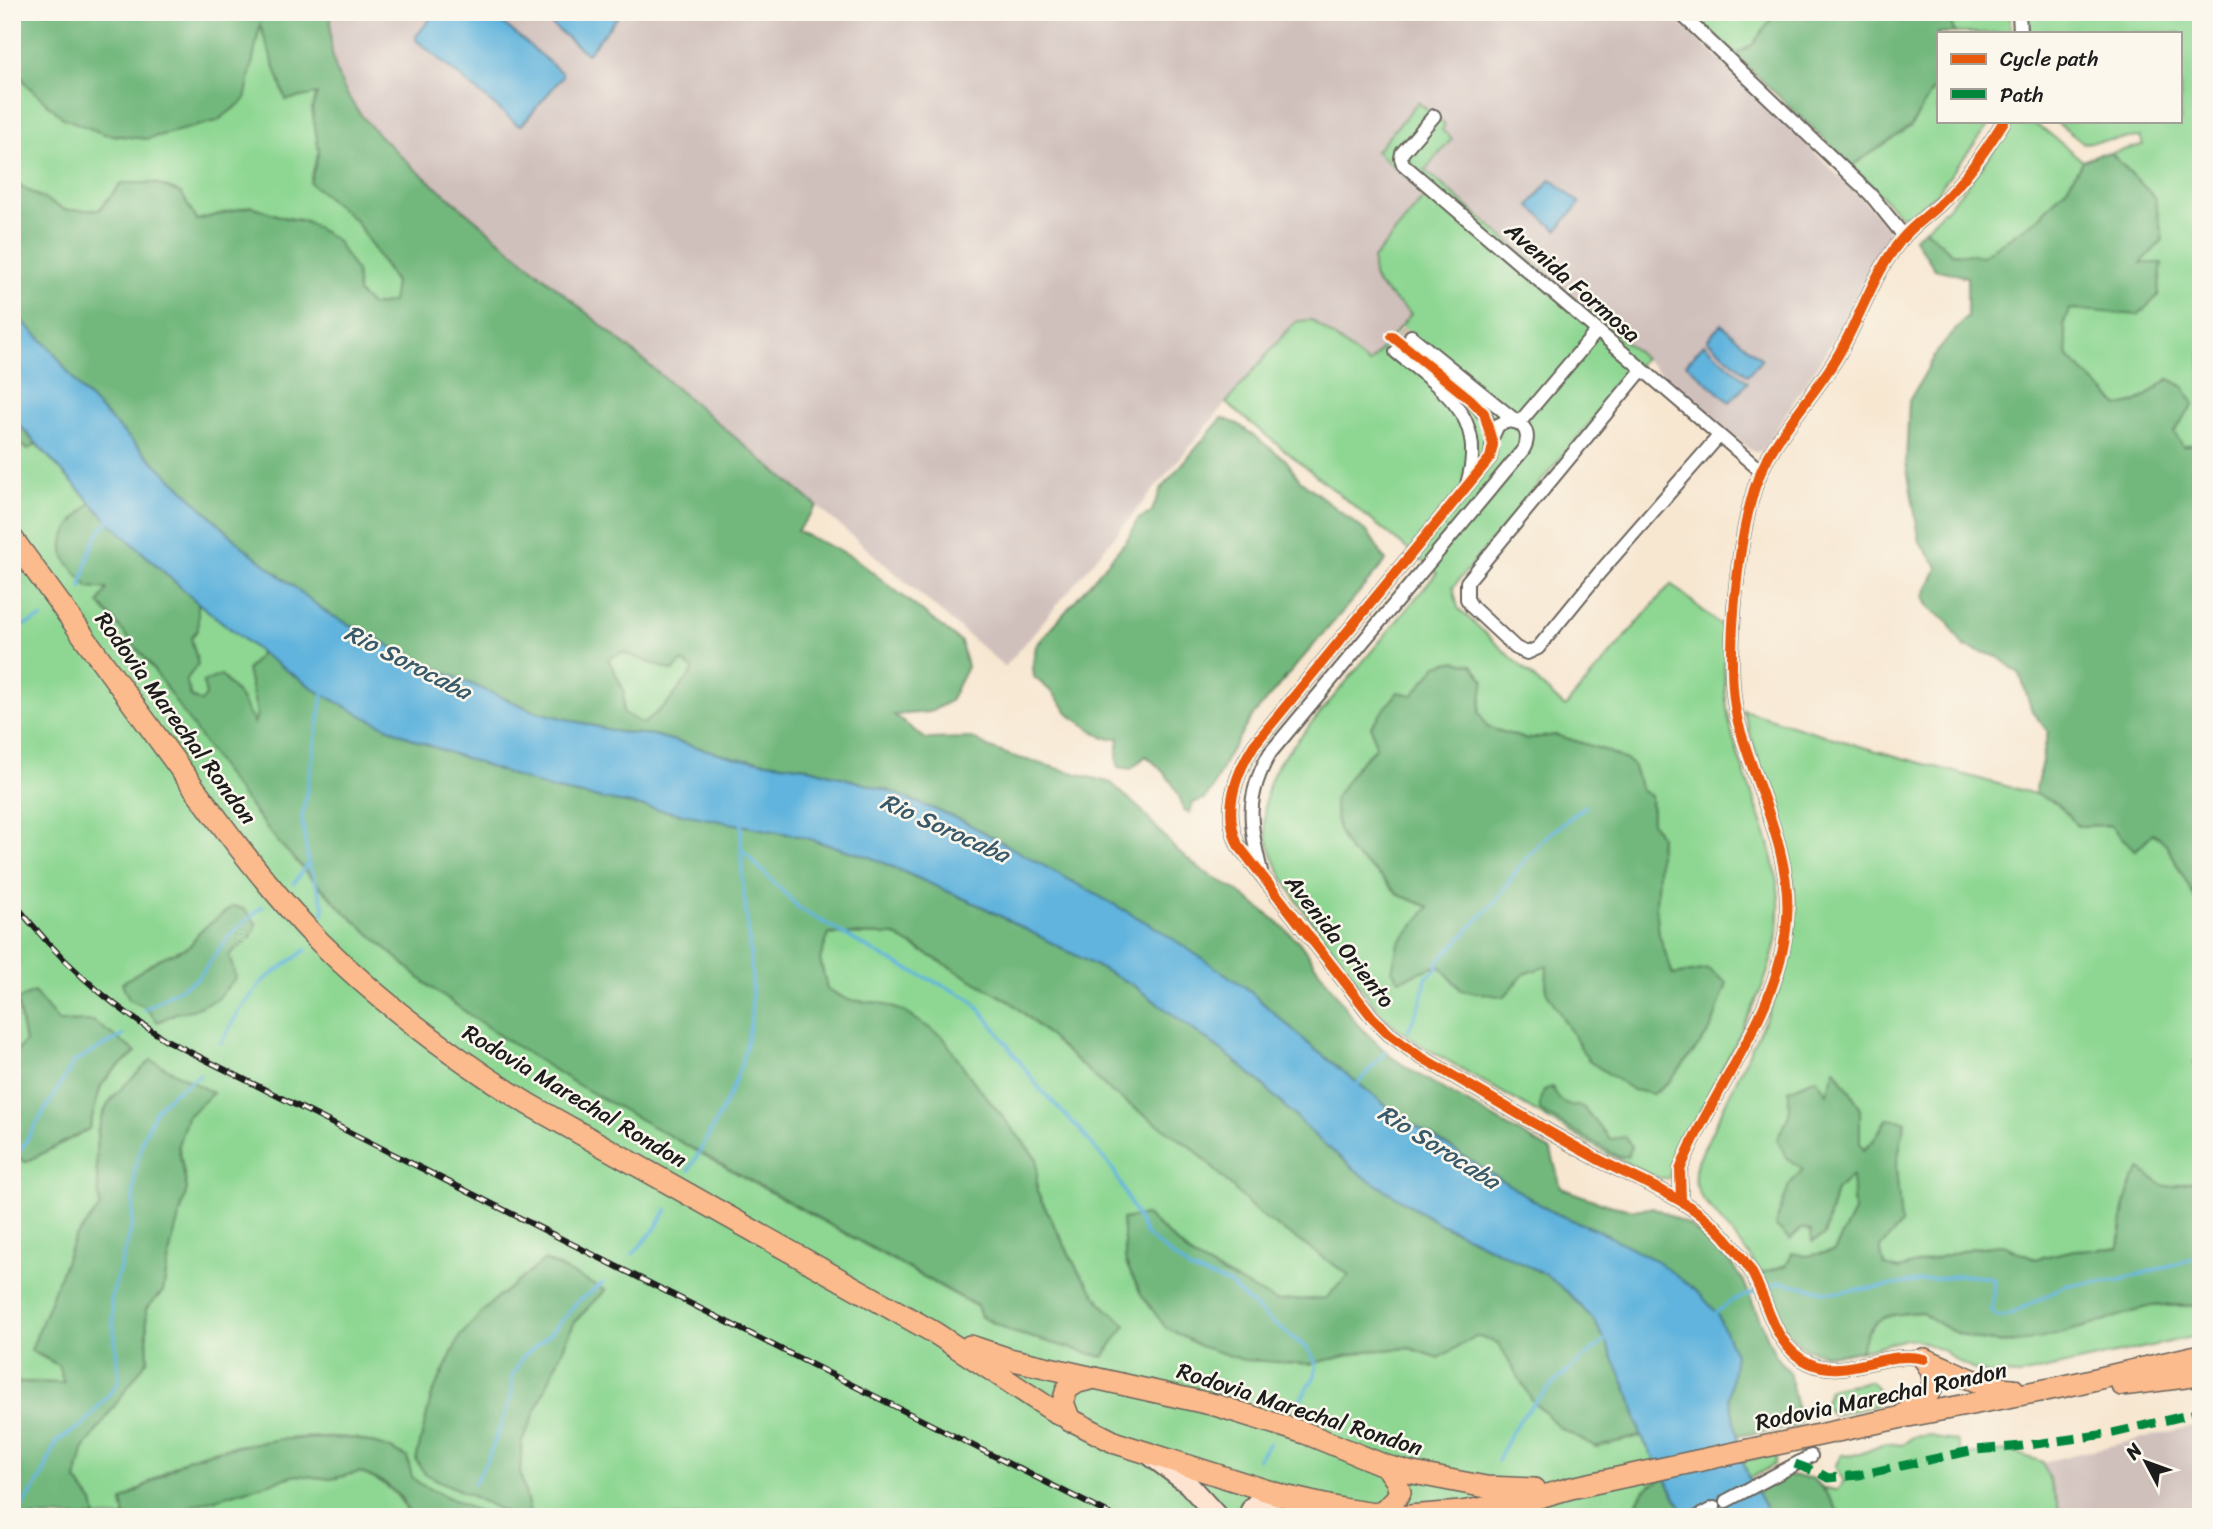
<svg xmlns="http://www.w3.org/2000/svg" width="2213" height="1529" viewBox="0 0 2213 1529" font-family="Sriracha,sans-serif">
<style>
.industrial{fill:#d0c0bc}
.green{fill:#8ed793;stroke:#557a58;stroke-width:2;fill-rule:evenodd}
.forest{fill:#72b87d;stroke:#476a4c;stroke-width:2;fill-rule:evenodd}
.water{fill:#61b4dd;stroke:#3e687c;stroke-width:2}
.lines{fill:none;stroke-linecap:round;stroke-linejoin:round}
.stream{stroke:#61b4dd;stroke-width:3.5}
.minor-tunnel{stroke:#cbbead;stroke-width:12;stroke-dasharray:12 6;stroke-linecap:butt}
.minor-casing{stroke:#69635b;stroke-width:16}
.secondary-casing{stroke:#69635b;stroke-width:23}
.primary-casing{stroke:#69635b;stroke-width:24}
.minor{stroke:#fff;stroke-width:12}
.secondary{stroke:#fde4d1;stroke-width:19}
.primary{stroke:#fbbb8c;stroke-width:21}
.rail-casing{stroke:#1c1c1c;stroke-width:6}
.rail{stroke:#fbf7ec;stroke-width:3.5;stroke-dasharray:10;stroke-linecap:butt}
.quiet{stroke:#00873e;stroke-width:9;stroke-dasharray:18 9;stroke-linecap:butt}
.cycleway-casing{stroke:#fbf7ec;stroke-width:15}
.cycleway{stroke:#e8590c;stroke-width:10}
.labels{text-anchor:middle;stroke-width:5;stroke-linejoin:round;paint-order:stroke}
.street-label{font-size:23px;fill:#1c1c1c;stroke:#fbf7ec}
.water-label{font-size:24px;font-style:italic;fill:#385969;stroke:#fbf7ec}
</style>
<rect width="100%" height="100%" fill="#fbf7ec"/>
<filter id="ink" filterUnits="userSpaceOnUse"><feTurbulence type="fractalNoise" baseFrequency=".0143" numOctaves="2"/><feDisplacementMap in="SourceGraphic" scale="14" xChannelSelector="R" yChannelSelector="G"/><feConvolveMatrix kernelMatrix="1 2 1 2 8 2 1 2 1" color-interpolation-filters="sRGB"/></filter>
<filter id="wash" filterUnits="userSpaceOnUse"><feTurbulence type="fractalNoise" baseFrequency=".00686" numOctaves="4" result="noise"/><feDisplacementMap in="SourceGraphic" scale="28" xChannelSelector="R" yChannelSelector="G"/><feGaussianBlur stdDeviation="1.57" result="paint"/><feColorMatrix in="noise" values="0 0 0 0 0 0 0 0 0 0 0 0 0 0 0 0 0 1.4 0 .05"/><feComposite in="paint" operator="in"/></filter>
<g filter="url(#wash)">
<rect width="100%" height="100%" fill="#f7e7d1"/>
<g class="industrial">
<path d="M331,12H1669L1747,85L1859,196L1887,225L1889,236L1824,355L1764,447L1761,451L1756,452L1749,449L1425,170L1452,139L1441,130L1445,126L1417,103L1427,195L1377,253L1378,285L1411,314L1369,364L1312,320L1290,327L1005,667L817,506L415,169L372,128L359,115L343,88L336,68L331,46Z"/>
<path d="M2201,1424V1517H2062L2043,1462Z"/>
</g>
<g class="green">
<path d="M1689,12H1777L1752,45L1735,55Z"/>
<path d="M1947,12H2009L2011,33H1955Z"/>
<path d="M2027,12H2201V442L2183,447L2174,432L2194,404L2168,379L2138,402L2119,406L2068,357L2064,323L2069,309L2162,264H2140L2155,198L2111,153L2143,145L2140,137L2083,143L2055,121H2180V33H2030Z"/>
<path d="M259,23L317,94L312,109L319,151L310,183L356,221L395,283L393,302L372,306L358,293L356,271L307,221L282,217L251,206L197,220L181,193L155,183H122L99,210H65L12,182V63L27,85Z"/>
<path d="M1938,81V121H1992L1935,195L1905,218L1899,214L1852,166L1911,126Z"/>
<path d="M1418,102L1445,125L1442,130L1452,139L1425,170L1644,358L1453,587L1458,608L1565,707L1671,584L1726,630C1724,660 1723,690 1729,720C1741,781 1776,836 1779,899C1782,958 1753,1009 1727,1059C1711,1091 1694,1122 1678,1154L1668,1179L1656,1177L1610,1155L1424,1047C1411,1038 1397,1029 1386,1018C1371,1002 1359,984 1346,967C1318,930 1275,879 1266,833C1261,807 1267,783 1280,761L1437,573L1226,403L1290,327L1298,321L1312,320L1369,364L1411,314L1378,285L1373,276V259L1426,195L1376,151ZM1437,665L1484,680L1479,712L1487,727L1525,739L1556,735L1604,750L1628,761L1634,767L1641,790L1651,796L1652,823L1660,836L1656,906L1659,935L1673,976L1682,975L1710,1031L1670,1081L1653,1094L1547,966L1524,974L1461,990L1439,965L1398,944L1429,907L1399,895L1377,873L1349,851L1356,767L1376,746Z"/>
<path d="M2012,121H2029L2045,130L2083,161L2067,187L2037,219L1982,256L1952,253L1925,229C1959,198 1989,161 2012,121Z"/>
<path d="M16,442L27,449L36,444L92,502L74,520L108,589L99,603L149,663L256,815L308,875L346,913L430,987L500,1036L578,1085L977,1307L981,1317L1012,1332L1103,1357L1126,1325L1103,1305L1077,1269L1037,1192V1159L974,1082L942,1037L880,1003L848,1000L827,989L820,959L829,934L894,935L1012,1003L1114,1094L1194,1149L1259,1214L1349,1275L1326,1298L1276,1302L1195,1259L1146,1215L1122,1219L1126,1263L1141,1294L1334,1359L1367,1351L1410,1348L1439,1358L1476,1336L1498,1343L1532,1400L1596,1447L1641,1436L1665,1478L1638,1500L1633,1517H531L520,1472L522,1442L575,1321L605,1291L425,1474L516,1517H489L420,1484L412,1477L407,1457C391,1449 374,1442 356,1439C321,1432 217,1444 186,1460C164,1471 143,1487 122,1501L125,1517H96L93,1503L76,1480L83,1450L148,1359L146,1309L163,1291L171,1246L187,1189L178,1144L187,1117L113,1097L97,1131L96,1165L100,1207L74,1239L31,1351L58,1365L64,1383L19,1382L12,1397V1154L26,1162L88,1129L101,1086L112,1072L135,1052L93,1021L59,1022L17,1000L25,1042L12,1057V445Z"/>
<path d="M198,603L261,653L248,671L257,713L254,725L240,697L221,676L201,702L191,697L186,680L198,664L191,638L198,629Z"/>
<path d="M622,652L673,671L682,661L694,670L668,703L643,725L623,712L624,691L608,658Z"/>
<path d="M1743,710L1866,748L2035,794L2058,804L2078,826L2110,825L2135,851L2153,833L2166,844L2201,909V1043L2194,1064L2201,1067V1179L2169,1187L2160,1185L2140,1170C2123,1192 2122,1221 2119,1248L2075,1250L2034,1259L2003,1245L1972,1248L1899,1269L1884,1266L1880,1248L1901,1224L1896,1167L1905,1122L1886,1119L1873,1141L1864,1150L1860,1143V1107L1836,1070L1827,1093L1789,1091V1115L1778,1139L1803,1169L1802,1227L1824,1236L1836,1190L1853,1175L1854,1212L1834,1251C1808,1256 1785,1266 1760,1273L1749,1255L1702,1198C1695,1186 1693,1178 1696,1165L1778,992L1790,956L1795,919V896L1791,866Z"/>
<path d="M2152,1306H2201V1335L2020,1375L1988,1374L1972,1369L1958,1362L1944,1351L1915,1339H1906L1860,1351C1870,1314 1888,1315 1921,1312C1950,1334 1977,1344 2013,1343Z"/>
<path d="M1870,1381C1880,1388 1881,1394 1879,1405L1833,1415L1824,1406L1829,1390C1842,1384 1856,1385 1870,1381Z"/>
<path d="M1930,1435L1940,1439L1957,1441L1962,1455L2009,1451L2043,1462L2062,1517H1842L1823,1489L1837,1490L1844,1481L1835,1467L1841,1455L1860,1454L1887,1443L1902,1445L1913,1437Z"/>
<path d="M1771,1455L1776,1458L1775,1464L1749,1479L1743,1461Z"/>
<path d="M360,1472C386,1484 398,1490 410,1517H175L195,1505L296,1475L331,1479Z"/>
</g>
<g class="forest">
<path d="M12,12H331C331,23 330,34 331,45C337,102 377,133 415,169L817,506L797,531L853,557L961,642L967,667L950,701L930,712L894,715L926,739L972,738L990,748L1012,756L1111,783L1141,810L1176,850L1203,871L1236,890L1275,920L1299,942L1357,1024L1390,1056L1414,1072L1551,1151L1561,1188C1586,1197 1627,1216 1653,1207L1690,1226L1729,1262L1744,1282L1775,1355L1789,1371L1800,1422L1795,1427L1737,1436L1729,1397L1735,1354L1599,1231L1552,1212L1398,1115L1312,1047L1245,987L963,821L889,791L806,767L736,758L653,735L618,732L534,711L422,663L327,613L241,545L127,436L82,391L51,349L12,311V182L65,210H99L122,183H155L181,193L197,220L251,206L282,217L307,222L336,240L356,271L358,293L372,306L392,302L395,282L356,221L310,183L319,151L312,109L317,94L286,100L260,25L245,100L217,121L146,139L104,134L63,118L27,85L12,63ZM622,652L673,671L682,661L694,670L668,703L643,724L623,712L624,691L608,659Z"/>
<path d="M1777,12H1947L1955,33H1938V81L1911,126L1852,166L1735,55L1752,45Z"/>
<path d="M2111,153L2155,198L2163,240L2141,263H2162L2158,296L2138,315L2069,309L2064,323L2068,357L2119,406L2138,402L2169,379L2184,387L2194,404L2174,432L2183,446L2201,442V909L2166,844L2153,833L2135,851L2110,825L2078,826L2058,804L2035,794L2048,732L2032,711L2020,674L1998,657L1964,647L1946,620L1929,608L1924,596L1938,567L1920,542L1906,463L1909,401L1937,352L1967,316V277L1935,269L1914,238L1925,229L1952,253L1982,256L2037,219L2067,187L2083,161L2098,154Z"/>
<path d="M12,417L36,444L28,449L16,442L12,445Z"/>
<path d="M1222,418L1238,424L1286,460L1300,480L1369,534L1386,561L1251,718L1226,759L1212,790L1204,799L1193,803L1190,813L1183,809C1178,786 1164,770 1146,756L1131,769L1118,767L1117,754L1119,738H1104L1071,716L1053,693L1034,677L1033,666L1036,646L1127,540L1138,519L1151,513L1161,489Z"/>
<path d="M92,502L108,521L198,603V629L191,638L198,664L186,680L191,697L201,702L206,695L203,682L221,675L240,697L254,724L257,713L247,670L261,653L322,694L741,825L799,836L870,857L983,907L1133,985L1234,1060L1259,1081L1317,1138L1363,1176L1437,1222L1545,1274L1567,1292L1593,1319L1605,1340L1630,1396L1641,1436L1596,1447L1560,1428L1532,1400L1498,1343L1476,1336L1439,1358L1410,1348L1367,1351L1310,1364L1243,1360L1200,1346L1165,1327L1141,1294L1126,1263L1122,1219L1146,1215L1195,1259L1276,1301L1326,1298L1349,1275L1259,1214L1194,1149L1114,1094L1012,1003L894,935L829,934L820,959L827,989L848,1000L880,1003L903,1011L943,1037L974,1082L1037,1159V1192L1077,1269L1103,1305L1126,1325L1103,1357L1012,1332L981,1316L977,1306L578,1085L500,1036L430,987L346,913L279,843L230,781L149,663L99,603L107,589L88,587C81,578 72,569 66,560C54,538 78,516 92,502Z"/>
<path d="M1455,661L1472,665L1484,680L1479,712L1487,727L1525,739L1556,735L1604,750L1628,761L1634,767L1641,790L1651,796L1652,823L1660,836L1656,906L1659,934L1673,975L1708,969L1727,983L1710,1031L1670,1081L1653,1094L1633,1090L1589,1061L1546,991L1547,966L1524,974L1504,997L1461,990L1439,965L1399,980L1392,970L1398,944L1429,907L1399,895L1377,873L1349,851L1338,830L1334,800L1356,767L1376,747L1371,726L1398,692L1413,695L1437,665Z"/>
<path d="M233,906L244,909L257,924L250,938L229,955L236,978L217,999L192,1010L176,1013L158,1022L144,1006L129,1000L122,983L159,959L190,946L199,932Z"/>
<path d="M34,992L59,1022L93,1021L136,1052L112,1072L101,1086L89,1129L26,1162L12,1154V1057L25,1042L17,1000Z"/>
<path d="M151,1060L213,1093L187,1117L178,1145L187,1189L171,1246L163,1291L146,1309L148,1359L83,1450L76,1480L93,1503L96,1517H12V1397L19,1382L64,1383L58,1365L31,1350L74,1239L100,1207C97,1170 88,1126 115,1095C126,1083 139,1072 151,1060Z"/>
<path d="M1835,1069L1860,1107V1143L1864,1150L1873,1141L1887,1119L1905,1121L1896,1167L1901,1224L1880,1248L1884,1266L1899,1269L1972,1248L2003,1245L2034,1259L2075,1250L2119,1248C2124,1220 2122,1194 2141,1169C2169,1193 2167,1188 2201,1179V1306C2185,1306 2168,1304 2152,1306C2143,1307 2135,1312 2126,1314C2050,1336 1992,1366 1921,1312C1888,1315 1870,1314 1860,1351C1788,1366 1785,1327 1760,1273L1786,1266L1792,1253L1806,1256L1834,1251L1854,1212L1852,1176L1836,1190L1824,1236L1812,1242L1811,1231L1802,1228L1790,1240L1775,1226L1789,1185L1803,1169L1787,1158L1777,1139L1789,1115V1090L1816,1078L1827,1093Z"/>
<path d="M1552,1087C1559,1102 1567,1106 1583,1107L1610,1139L1626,1137L1631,1146L1628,1156L1619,1157L1540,1111V1100L1544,1090Z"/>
<path d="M545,1260L605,1290L575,1321L522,1442L520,1472L531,1517H516L425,1474L416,1460L431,1397L460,1336L492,1302Z"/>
<path d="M354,1438L389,1448L407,1457L412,1477L420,1484L489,1517H410L402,1499L385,1483L360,1472L331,1479L296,1475L195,1505L175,1517H125L122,1501L187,1459L224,1449L281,1439Z"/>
<path d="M1785,1476L1812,1478L1823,1489L1842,1517H1771L1757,1493Z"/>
<path d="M1665,1478L1687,1517H1633C1638,1494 1644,1487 1665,1478Z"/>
</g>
<g class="water">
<path d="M436,12H490L562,73L563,76L522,125H518L416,40V36Z"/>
<path d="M536,12H622L587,54Z"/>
<path d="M1551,179L1580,203L1557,230L1529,206Z"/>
<path d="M12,311L51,349L82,391L127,436L241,545L327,613L422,663L534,711L618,732L653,735L736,758L806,767L889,791L963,821L1155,927L1245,987L1312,1047L1398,1115L1552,1212L1599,1231L1657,1261L1699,1293L1717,1313L1735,1354L1729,1397L1743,1461L1749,1479L1771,1517H1687L1641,1436L1630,1396L1605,1340L1593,1319L1567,1292L1545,1274L1437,1222L1363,1176L1317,1138L1259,1081L1234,1060L1133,985L983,907L870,857L799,836L551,789L417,741L363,716L322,694L261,653L198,603L108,521L12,417Z"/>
<path d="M1721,324L1762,359L1748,375L1707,340Z"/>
<path d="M1704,344L1748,382L1730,402L1686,364Z"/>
</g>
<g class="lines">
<g class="stream">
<path d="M81,588C88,559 89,541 111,518"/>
<path d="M12,630L42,618"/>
<path d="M742,850L799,908L887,959L969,998L986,1016L1040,1089L1080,1130L1114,1171L1146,1235L1190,1270L1228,1283L1269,1320L1307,1348L1317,1364L1315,1376L1301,1398"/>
<path d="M294,883L307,864"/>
<path d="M323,914L324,906L308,863L302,819L324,690"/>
<path d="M144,1010L198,978L231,934L263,906"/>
<path d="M1408,1031L1421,1002L1426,978L1438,968L1437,963L1496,901L1517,870L1543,839L1586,806"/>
<path d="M221,1043L239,1011L264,980L306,950"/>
<path d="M1356,1086L1386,1051"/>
<path d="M12,1164L75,1061L124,1035"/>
<path d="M689,1170C713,1128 739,1085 748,1037C762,968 736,891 742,822"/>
<path d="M633,1254L655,1229L667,1209"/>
<path d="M1764,1288L1782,1282L1826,1292L1851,1291L1962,1275L1994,1278L1992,1312L1998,1316L2009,1315L2066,1285L2120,1280L2192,1259L2201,1252"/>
<path d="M1715,1314L1730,1302L1756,1291"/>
<path d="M1258,1459L1269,1443"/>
<path d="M1498,1461C1503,1451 1507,1440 1512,1431C1536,1394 1574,1366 1607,1339"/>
<path d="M474,1484L489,1456L502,1423L512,1394V1376L523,1357L549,1335L577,1302L603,1283"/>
<path d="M23,1506L42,1477L56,1442L83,1425L116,1386L119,1379L111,1299L132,1226L135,1168L144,1136L156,1110L173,1093L200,1075"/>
<path d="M455,1517V1515"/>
</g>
</g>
</g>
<g filter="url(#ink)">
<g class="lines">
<g class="minor-tunnel">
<path d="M1400,327L1411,336"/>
<path d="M1392,336L1402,345"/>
</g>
<defs>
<g id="minor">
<path d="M1679,12L1870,194L1904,236"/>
<path d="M2019,12L2020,33"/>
<path d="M1434,116L1402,153L1401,158L1403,164L1761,471"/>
<path d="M1411,336L1516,421"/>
<path d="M1402,345C1422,361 1474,397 1485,416C1492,429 1494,444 1490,458L1254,745C1235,775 1223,811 1238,845L1372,1017L1389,1034L1419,1056C1477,1089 1535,1125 1594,1157C1641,1183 1688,1196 1725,1237C1734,1248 1744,1259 1751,1271C1769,1303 1773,1347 1809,1363C1846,1380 1885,1349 1924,1359"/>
<path d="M1396,352C1443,391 1488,415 1467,484"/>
<path d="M1642,370L1467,582V599L1472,607L1516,648L1527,653L1538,648L1600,572L1719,436"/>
<path d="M1519,423L1597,331"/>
<path d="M1261,871C1249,825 1245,796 1270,753L1523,450C1535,430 1517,414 1498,425L1492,438"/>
<path d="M1681,1200L1680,1170C1713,1086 1781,1012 1787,919C1792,851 1755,786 1738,722C1724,665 1737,547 1754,490C1770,438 1810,403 1837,357C1860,318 1873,274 1901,240C1912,226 1927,216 1940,204C1965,180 1986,150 2004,121"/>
<path d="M1726,1501L1811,1456"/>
<path d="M1697,1517L1714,1508"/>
</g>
<g id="secondary">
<path d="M1151,1456L1188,1484L1218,1517"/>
<path d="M1248,1517C1253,1498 1267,1498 1284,1496"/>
</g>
<g id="primary">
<path d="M12,538C63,608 114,678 165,748C214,815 262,882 320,942C383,1005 453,1057 528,1104L935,1333L1052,1410L1116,1443L1284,1496L1342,1509L1395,1517L1461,1512L1529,1500L1571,1488L1898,1418L2061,1387L2201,1355"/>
<path d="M970,1346L1009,1359L1215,1405L1305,1433L1386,1466L1408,1472L1486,1487L1534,1489"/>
<path d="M1924,1359C1954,1370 1980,1388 2013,1389"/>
<path d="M2122,1385L2201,1375"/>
<path d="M1903,1415C1926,1398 1945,1387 1924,1359"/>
<path d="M1070,1421L1063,1402L1067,1389L1078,1382L1094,1378"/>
<path d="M1376,1515L1392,1504L1400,1492L1396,1480L1386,1466"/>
</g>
</defs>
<use href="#minor" class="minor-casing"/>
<use href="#secondary" class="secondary-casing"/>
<use href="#primary" class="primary-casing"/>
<use href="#minor" class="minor"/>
<use href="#secondary" class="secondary"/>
<use href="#primary" class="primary"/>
<defs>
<path id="rail" d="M12,900C57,958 104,1001 166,1040L1115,1517"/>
</defs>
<use href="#rail" class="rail-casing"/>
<use href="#rail" class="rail"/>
<path class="quiet" d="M1795,1464L1819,1473L1828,1478L1859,1475L1975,1450L2022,1446L2113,1433L2201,1412"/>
<defs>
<g id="cycleway">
<path d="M1392,336L1471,400L1484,413L1493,445L1490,458L1254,745C1235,775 1223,811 1238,845L1372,1017L1389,1034L1419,1056C1477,1089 1535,1125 1594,1157C1641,1183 1688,1196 1725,1237C1734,1248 1744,1259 1751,1271C1769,1303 1773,1347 1809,1363C1846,1380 1885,1349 1924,1359"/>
<path d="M1681,1200L1680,1170C1713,1086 1781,1012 1787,919C1792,851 1755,786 1738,722C1724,665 1737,547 1754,490C1770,438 1810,403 1837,357C1860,318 1873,274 1901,240C1912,226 1927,216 1940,204C1965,180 1986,150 2004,121"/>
</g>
</defs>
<use href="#cycleway" class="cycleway-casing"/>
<use href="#cycleway" class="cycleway"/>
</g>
</g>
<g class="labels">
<g class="street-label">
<text transform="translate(1573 282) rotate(41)" y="8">Avenida Formosa</text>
<text transform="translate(176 718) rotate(54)" y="8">Rodovia Marechal Rondon</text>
<text transform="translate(1340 941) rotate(52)" y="8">Avenida Oriento</text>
<text transform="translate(575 1096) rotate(31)" y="8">Rodovia Marechal Rondon</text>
<text transform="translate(1881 1396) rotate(-12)" y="8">Rodovia Marechal Rondon</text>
<text transform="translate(1300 1409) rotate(18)" y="8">Rodovia Marechal Rondon</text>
</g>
<g class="water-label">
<text transform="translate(408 662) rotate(27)" y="8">Rio Sorocaba</text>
<text transform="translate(945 828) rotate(24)" y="8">Rio Sorocaba</text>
<text transform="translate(1439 1147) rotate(32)" y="8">Rio Sorocaba</text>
</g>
</g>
<rect width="2213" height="1529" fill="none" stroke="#fbf7ec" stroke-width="42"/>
<rect x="1937" y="32" width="245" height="91" fill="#fbf7ec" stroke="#a29f99" stroke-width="2"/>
<rect x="1951" y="54" width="35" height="10" fill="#e8590c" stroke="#a29f99" stroke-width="2"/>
<text x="2000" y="66" font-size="21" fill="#1c1c1c">Cycle path</text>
<rect x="1951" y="89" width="35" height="10" fill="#00873e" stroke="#a29f99" stroke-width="2"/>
<text x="2000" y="102" font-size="21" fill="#1c1c1c">Path</text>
<g transform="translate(2146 1462) rotate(311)" stroke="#fbf7ec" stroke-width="5" paint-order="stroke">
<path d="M0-5L12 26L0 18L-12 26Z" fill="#1c1c1c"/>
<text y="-10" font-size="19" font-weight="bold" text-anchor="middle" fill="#1c1c1c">N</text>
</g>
</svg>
